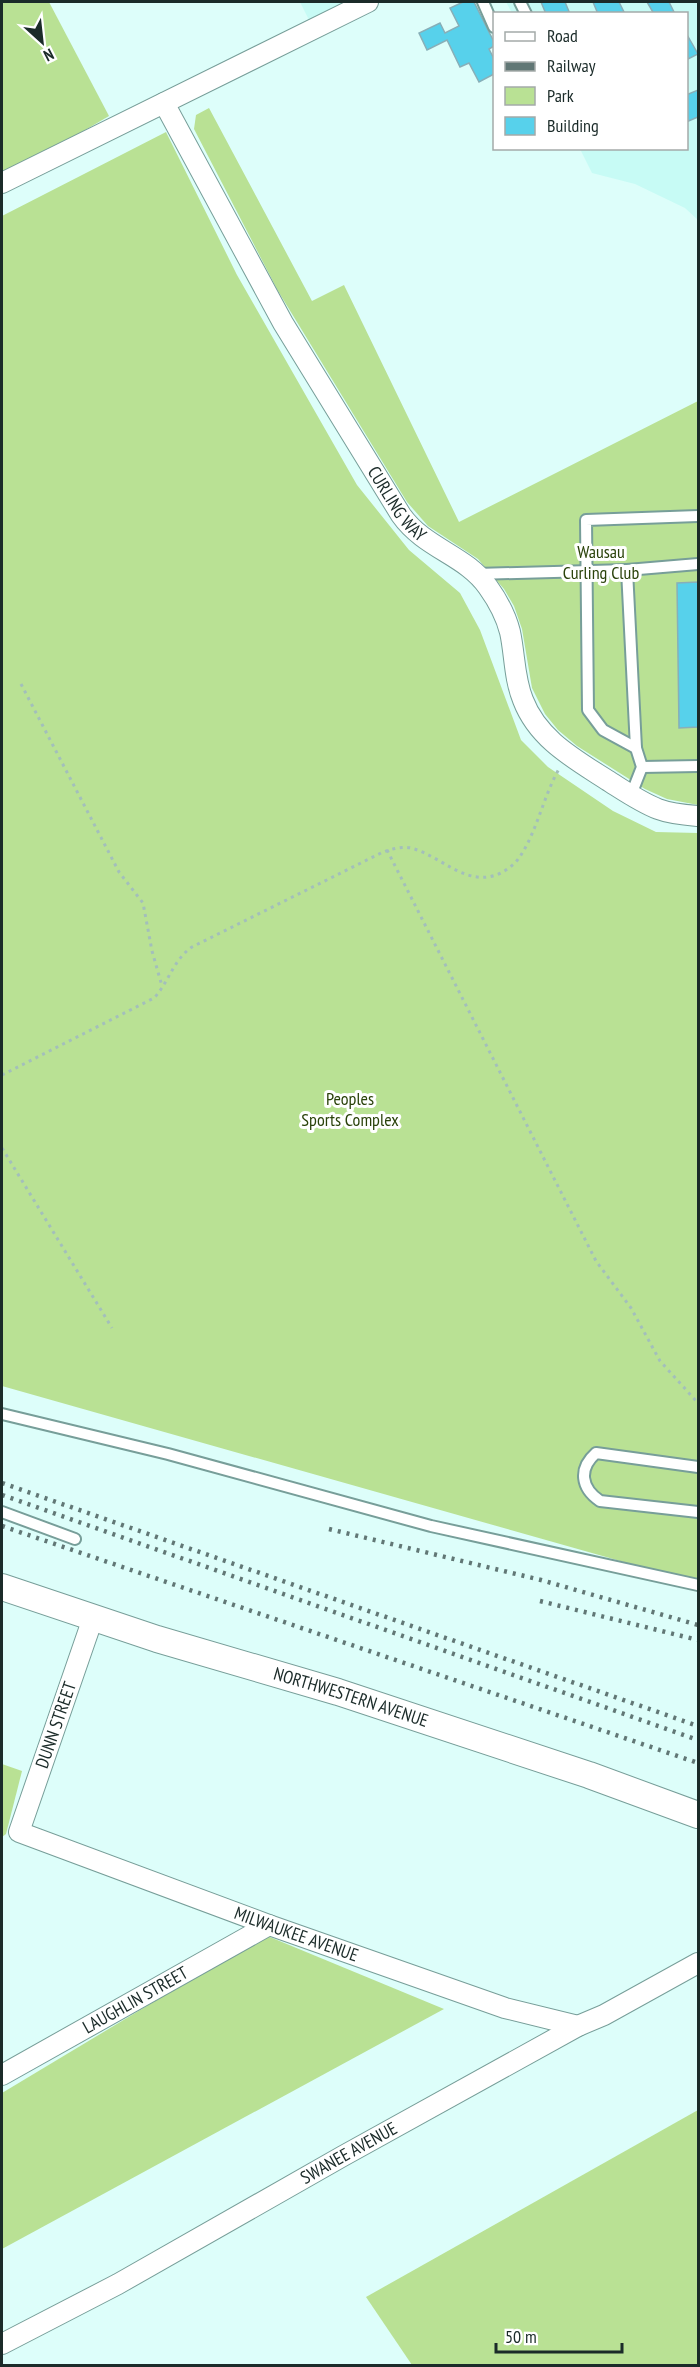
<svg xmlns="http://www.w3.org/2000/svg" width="700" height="2367" viewBox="0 0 700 2367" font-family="'PT Sans Narrow',sans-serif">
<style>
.built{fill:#c7fbf5}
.green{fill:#b9e194}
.building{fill:#57d1eb;stroke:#88afb8;stroke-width:1.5}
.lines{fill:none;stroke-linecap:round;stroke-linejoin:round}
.service-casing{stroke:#779e99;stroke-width:14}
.minor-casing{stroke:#779e99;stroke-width:22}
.tertiary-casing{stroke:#779e99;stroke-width:28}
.path{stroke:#a3bfbb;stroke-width:3;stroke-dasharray:3 4.5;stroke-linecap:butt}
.service{stroke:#fff;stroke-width:10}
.minor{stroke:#fff;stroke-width:20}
.tertiary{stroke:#fff;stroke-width:26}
.rail{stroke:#617775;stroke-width:4.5;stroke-dasharray:3 6;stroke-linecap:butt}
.labels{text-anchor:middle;stroke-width:6;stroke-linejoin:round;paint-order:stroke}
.street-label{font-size:18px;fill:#1b2b29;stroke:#fff}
.park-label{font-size:18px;fill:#2a420a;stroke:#fff}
</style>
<rect width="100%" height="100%" fill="#ddfefa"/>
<g class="built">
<path d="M300,2H348L309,20Z"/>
<path d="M506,2H698V220L685,208L635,184L592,173L580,149L686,148V14L512,13Z"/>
</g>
<g class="green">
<path d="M2,2H49L109,116L2,179Z"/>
<path d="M209,108L312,301L344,285L459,522L698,401V805L667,799L645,789L577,746L558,730L545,714L532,688L522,629L514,606L504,589L478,559L428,526L407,502L278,291L194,129L196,115Z"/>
<path d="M166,132L237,275L357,485L409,550L460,593L480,630L521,740L548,767L613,811L656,832L698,833V1583L2,1386V216Z"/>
<path d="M2,1764L22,1771L6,1834L2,1837Z"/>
<path d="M265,1935L444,2009L2,2249V2093Z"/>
<path d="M698,2110V2365H412L366,2297Z"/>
</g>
<g class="building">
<path d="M463,2H474L494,42V46L489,49L494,59V74L479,82L469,63L460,67L447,40L427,50L419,33L440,23L445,33L459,26L450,8Z"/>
<path d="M541,2H565L570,14H546Z"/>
<path d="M593,2H619L625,14H598Z"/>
<path d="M647,2H669L675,14H654Z"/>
<path d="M686,33L698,54L686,60Z"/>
<path d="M698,90V117L686,122V95Z"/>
<path d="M698,582V727L679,728L677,583Z"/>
</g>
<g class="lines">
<defs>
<g id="service">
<path d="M483,2L494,27"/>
<path d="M520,2L526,14"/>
<path d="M627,570L698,564"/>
<path d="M476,574L627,570L636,748L642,767L631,795"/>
<path d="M636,748L603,730L588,710L586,520L698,516"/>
<path d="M642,767L698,766"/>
<path d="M2,1414L168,1454L431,1526L698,1585"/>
<path d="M698,1467L596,1453C578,1469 581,1488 600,1501L698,1512"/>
<path d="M2,1512L75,1539"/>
</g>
<g id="minor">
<path id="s1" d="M164,103L283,323L401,515C425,549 466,555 488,587C498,601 506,616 510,632C515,655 514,678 523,700C538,739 573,758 607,780C623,790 640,802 658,809C671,814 685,815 698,816"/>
<path d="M2,183L368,2"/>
<path id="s2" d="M93,1618L19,1832L269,1925L505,2008L578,2026"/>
<path id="s3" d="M2,2075L269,1925"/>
<path id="s4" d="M2,2344L118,2284L343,2156L578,2026L604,2015L698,1963"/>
</g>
<g id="tertiary">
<path id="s5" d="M2,1587L157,1639L338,1692L589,1775L698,1815"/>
</g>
</defs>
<use href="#service" class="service-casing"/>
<use href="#minor" class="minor-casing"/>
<use href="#tertiary" class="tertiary-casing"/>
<g class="path">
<path d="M21,684L119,872L143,903L152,951L162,986"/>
<path d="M387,850L596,1261L631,1308L660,1361L698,1403"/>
<path d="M2,1075L154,998C169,982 173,960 192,947L383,852C392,849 402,846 411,848C442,856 467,889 501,873C508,869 515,864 519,858C537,832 543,797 559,769"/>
<path d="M2,1148L112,1328"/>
</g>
<use href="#service" class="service"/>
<use href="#minor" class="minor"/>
<use href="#tertiary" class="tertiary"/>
<g class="rail">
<path d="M2,1483L698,1726"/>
<path d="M2,1495L698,1740"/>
<path d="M2,1526L698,1763"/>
<path d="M329,1529L541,1580L698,1625"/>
<path d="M540,1601L698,1640"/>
</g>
</g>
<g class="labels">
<g class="street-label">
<text dy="6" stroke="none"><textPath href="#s1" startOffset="464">CURLING WAY</textPath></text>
<text dy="6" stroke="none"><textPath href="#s5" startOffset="366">NORTHWESTERN AVENUE</textPath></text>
<text transform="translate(56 1725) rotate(-71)" y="6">DUNN STREET</text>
<text dy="6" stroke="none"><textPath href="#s2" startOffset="522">MILWAUKEE AVENUE</textPath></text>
<text dy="6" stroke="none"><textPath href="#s3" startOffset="153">LAUGHLIN STREET</textPath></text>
<text dy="6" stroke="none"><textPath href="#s4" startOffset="396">SWANEE AVENUE</textPath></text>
</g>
<g class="park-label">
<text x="601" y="558">Wausau<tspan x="601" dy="21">Curling Club</tspan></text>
<text x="350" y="1105">Peoples<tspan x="350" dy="21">Sports Complex</tspan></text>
</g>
</g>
<rect width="700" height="2367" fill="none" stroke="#1b2b29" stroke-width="6"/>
<rect x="493" y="12" width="195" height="138" fill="#ffffff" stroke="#a4aaa9" stroke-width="1.5"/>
<rect x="505" y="32" width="30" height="9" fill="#ffffff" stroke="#a4aaa9" stroke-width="1.5"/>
<text x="547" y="42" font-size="18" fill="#1b2b29">Road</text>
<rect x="505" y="62" width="30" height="9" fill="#617775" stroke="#a4aaa9" stroke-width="1.5"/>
<text x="547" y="72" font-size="18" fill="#1b2b29">Railway</text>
<rect x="505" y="87" width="30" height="18" fill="#b9e194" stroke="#a4aaa9" stroke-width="1.5"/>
<text x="547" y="102" font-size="18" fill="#1b2b29">Park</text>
<rect x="505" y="117" width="30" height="18" fill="#57d1eb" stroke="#a4aaa9" stroke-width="1.5"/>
<text x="547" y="132" font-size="18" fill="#1b2b29">Building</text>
<g transform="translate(42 42) rotate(153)" stroke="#ffffff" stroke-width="4.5" paint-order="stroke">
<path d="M0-4.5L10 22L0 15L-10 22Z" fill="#1b2b29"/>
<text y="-9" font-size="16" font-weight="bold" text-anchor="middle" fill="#1b2b29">N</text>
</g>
<path d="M496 2343v9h126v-9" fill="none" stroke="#1b2b29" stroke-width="3"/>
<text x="505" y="2343" font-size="18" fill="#1b2b29" stroke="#ffffff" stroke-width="4.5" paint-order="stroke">50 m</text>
</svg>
